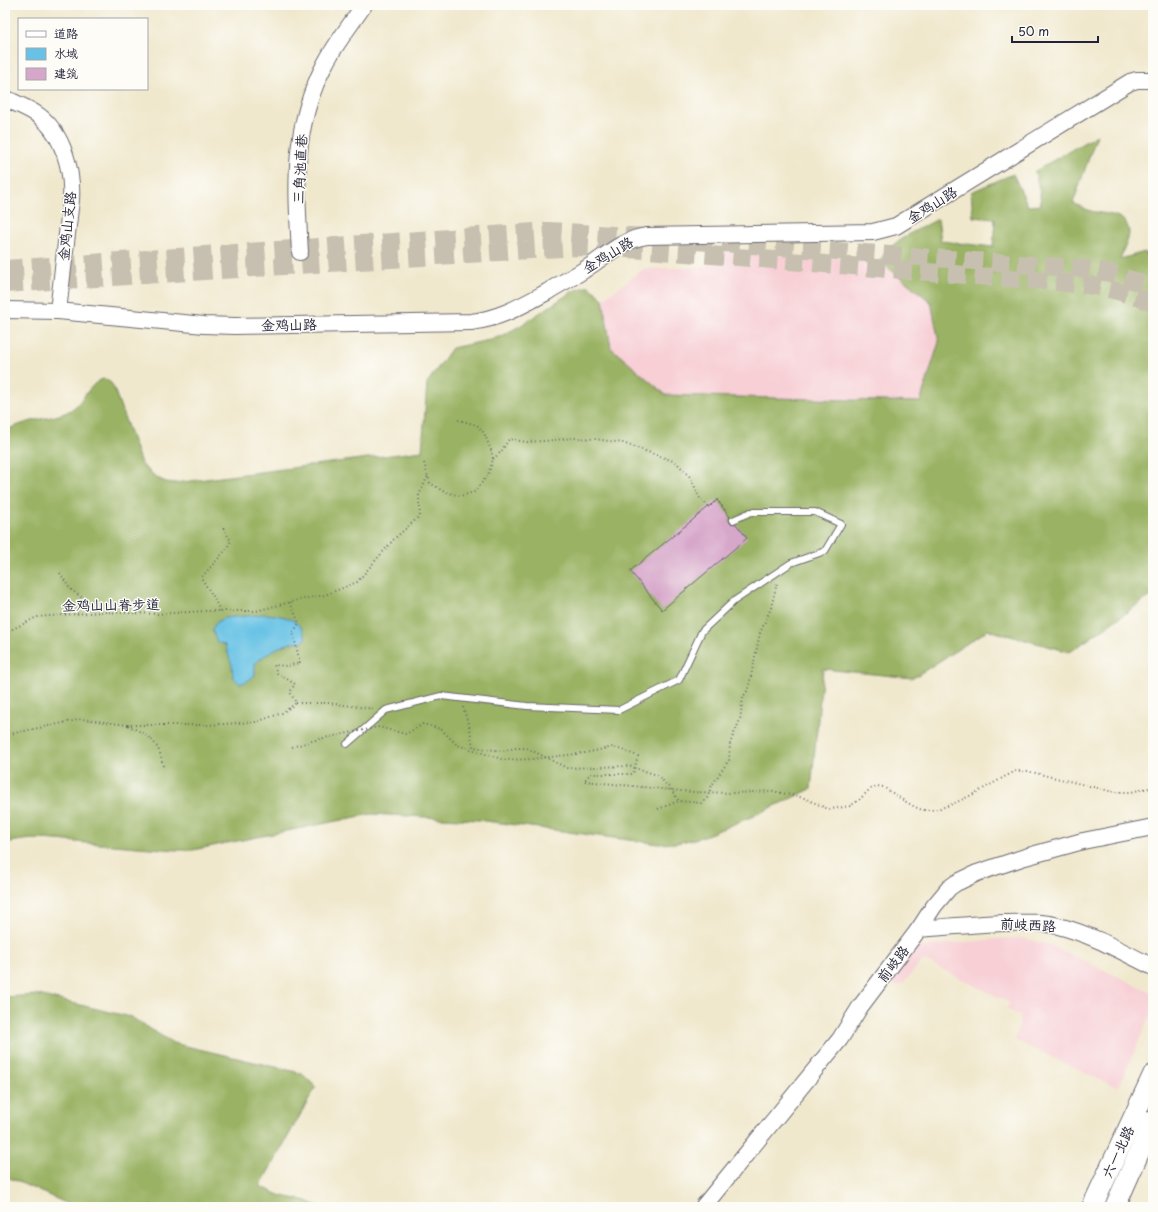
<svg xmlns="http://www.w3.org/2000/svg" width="1158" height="1212" viewBox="0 0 1158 1212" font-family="'Playpen Sans','LXGW WenKai TC',sans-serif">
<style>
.built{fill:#f7cfd5}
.forest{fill:#9ab264;stroke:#5e6a50}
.water{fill:#67c2e5;stroke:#447290}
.building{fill:#d7a7ca}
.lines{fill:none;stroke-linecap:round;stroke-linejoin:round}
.secondary-tunnel{stroke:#c7c0b0;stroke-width:18;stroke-dasharray:18 9;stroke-linecap:butt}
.service-casing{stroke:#6a676e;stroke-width:8}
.tertiary-casing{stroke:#6a676e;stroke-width:18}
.primary-casing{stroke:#6a676e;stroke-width:22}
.path{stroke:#6a676e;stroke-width:2;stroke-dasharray:1 3;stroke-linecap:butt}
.service{stroke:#fff;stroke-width:6}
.tertiary{stroke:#fff;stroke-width:16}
.primary{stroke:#fff;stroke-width:20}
.path-bridge{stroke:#6a676e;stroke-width:2;stroke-dasharray:1 3;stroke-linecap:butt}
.labels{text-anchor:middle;stroke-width:3;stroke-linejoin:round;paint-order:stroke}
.street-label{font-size:14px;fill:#22223b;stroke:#fdfcf7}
</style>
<rect width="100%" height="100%" fill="#fdfcf7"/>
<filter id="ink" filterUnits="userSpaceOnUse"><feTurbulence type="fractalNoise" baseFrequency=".025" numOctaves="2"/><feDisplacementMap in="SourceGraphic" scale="8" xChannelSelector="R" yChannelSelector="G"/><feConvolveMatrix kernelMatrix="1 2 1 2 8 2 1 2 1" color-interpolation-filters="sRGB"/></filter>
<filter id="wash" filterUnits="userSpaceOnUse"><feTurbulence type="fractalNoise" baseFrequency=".012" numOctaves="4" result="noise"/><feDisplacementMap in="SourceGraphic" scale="16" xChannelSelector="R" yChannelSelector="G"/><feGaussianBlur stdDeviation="0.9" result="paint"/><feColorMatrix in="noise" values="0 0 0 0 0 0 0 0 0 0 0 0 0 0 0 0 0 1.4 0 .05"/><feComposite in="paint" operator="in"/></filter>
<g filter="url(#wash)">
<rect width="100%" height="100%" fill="#f0e8cd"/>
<g class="built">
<path d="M708,251H728L880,261L931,302L939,342L921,402L666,395L611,348L603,299L644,269L707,267Z"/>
<path d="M1007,938H1023L1050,945L1153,993V1009L1118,1088L1015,1040L1021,1016L1006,1009L1010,1003L923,960L903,984L901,983L898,987L889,981L917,947Z"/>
</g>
<g class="forest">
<path d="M1097,135L1073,203C1079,206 1085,209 1091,211C1104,215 1127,212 1129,232C1129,240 1123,251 1120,259L1145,252L1153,275V594L1070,652L988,630L913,678L823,669L811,789L751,817L702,837L677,843L659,844L478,820L371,814L193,850H177C147,848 117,845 88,843C61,841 31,835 5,844V430C14,427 23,423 32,421C47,417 64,417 76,406C84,398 94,379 105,379L111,383L113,386L141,463L145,468L157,478L166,482L175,483L422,451L427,383L452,348L489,340L501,336L520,326L573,291L589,286L603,299L611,348L666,395L920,402L939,342L931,302L880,261C891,240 918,230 938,219L941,241L993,247L995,219L973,217L971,192L1013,174L1028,206L1041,205L1040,193L1035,171Z"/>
<path d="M38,995L131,1017L173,1043L301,1073L316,1087L260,1186L282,1196L307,1201L319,1207H75L5,1176V997Z"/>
</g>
<path class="water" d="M266,614C284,616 301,618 306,639C301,643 296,642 291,643C279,646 263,655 255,664V675L248,681L240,684L233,677L232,665L225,645L217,642L212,629L217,622L224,618Z"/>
<g id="blocks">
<path class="building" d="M717,500L730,517L729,520L730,523L736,524L747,538L662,610L630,571Z"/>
</g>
</g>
<g filter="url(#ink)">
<use href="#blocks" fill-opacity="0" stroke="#6a676e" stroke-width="1"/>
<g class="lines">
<g class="secondary-tunnel">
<path d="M695,241L1088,269L1110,273L1153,287"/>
<path d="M5,269L549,231L646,237"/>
<path d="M5,284L577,247L648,250L1080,284C1105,287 1129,293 1153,303"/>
</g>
<defs>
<path id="service" d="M347,744L386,710L441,696L527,706L619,710L679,680L702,631L734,601L791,563L825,551L841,524L815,512H751L733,520"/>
<g id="tertiary">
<path d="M5,98C16,104 29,108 38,115C63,133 73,171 71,200L58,311"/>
<path d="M300,252C296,184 292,127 325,64C336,43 351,24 364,5"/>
<path d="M5,310L58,311L204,325L235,326L471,322C501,318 521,306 547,292C559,284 572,278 584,270C605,257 622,239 647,236L873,232L896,226L1130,82L1137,80H1153"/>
<path d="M919,929C947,927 976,924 1004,923C1022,923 1041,921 1058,926C1091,934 1123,952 1153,967"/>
<path d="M703,1207L840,1039L860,1007L919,929L934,906L949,888L956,883L977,873L1025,857L1083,841L1153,827"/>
</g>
<g id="primary">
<path d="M1092,1207L1153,1075"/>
<path d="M1115,1207L1153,1121"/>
</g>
</defs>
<use href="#service" class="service-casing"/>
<use href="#tertiary" class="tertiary-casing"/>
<use href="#primary" class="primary-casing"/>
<g class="path">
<path d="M493,459L501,452L509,439L526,442L545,441L573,438L595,439L623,443L676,462L691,478L699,497L709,507L717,500L728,514"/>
<path d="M424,463L430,483L443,491L460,496L474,492L488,475L493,459L491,450L484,433L477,425L458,420"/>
<path d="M60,573L70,589L101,611"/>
<path d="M220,611L213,596L201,578L224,552L231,541L222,526"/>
<path d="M5,633L37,617L102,612L158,614L204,611H256L298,600L325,595L357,582L394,539L420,516L419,495L428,476"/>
<path d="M296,703H328L375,709"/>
<path d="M463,707L470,729L473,747L502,751L515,748H527L567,768L629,766L657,775L670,788L679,801"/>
<path d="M128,725C149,737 159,740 163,766"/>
<path d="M5,735L82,719L127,725H206L256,722L282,713L296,703L290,692L295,684L277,673L274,665L287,666L300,663L293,633L299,623L290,602"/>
<path d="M658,809L679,801L701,803L707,798L712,785L729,760L730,743L740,720L743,697L748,690L760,633L771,608L777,583"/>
</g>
<use href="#service" class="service"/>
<use href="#tertiary" class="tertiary"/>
<use href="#primary" class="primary"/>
<path class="path-bridge" d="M292,747L319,739L379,727L406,734L423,724L441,729L457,745L505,760L533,759L585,753L613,747L638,756L633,774H590L584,781L691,792L734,793L773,791L804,798L826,808L831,809L850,806L859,800L870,789L877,786L883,787C895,794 907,804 920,809C942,817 994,781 1016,771H1027L1114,792H1131L1153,787"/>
</g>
</g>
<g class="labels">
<g class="street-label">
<text transform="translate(300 169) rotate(-87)" y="5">三角池直巷</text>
<text transform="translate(932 205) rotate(-32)" y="5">金鸡山路</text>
<text transform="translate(67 226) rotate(-84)" y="5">金鸡山支路</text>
<text transform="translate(608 255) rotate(-31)" y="5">金鸡山路</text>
<text transform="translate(289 325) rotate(-1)" y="5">金鸡山路</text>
<text transform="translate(111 605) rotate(-1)" y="5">金鸡山山脊步道</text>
<text transform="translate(1028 925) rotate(3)" y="5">前岐西路</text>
<text transform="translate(893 964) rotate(-53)" y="5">前岐路</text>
<text transform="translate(1118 1152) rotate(-65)" y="5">六一北路</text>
</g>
</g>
<rect width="1158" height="1212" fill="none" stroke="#fdfcf7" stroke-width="20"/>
<rect x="18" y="18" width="130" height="72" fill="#fdfcf7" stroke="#a5a5ac"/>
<rect x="26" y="31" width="20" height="6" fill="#ffffff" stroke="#a5a5ac"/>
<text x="54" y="38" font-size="12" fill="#22223b">道路</text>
<rect x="26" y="48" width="20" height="12" fill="#67c2e5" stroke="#a5a5ac"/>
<text x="54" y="58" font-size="12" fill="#22223b">水域</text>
<rect x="26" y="68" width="20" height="12" fill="#d7a7ca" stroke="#a5a5ac"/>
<text x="54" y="78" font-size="12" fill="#22223b">建筑</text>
<path d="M1012 36v6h86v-6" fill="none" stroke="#22223b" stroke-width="2"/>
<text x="1018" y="36" font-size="12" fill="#22223b" stroke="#fdfcf7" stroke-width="3" paint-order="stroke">50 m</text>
</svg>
